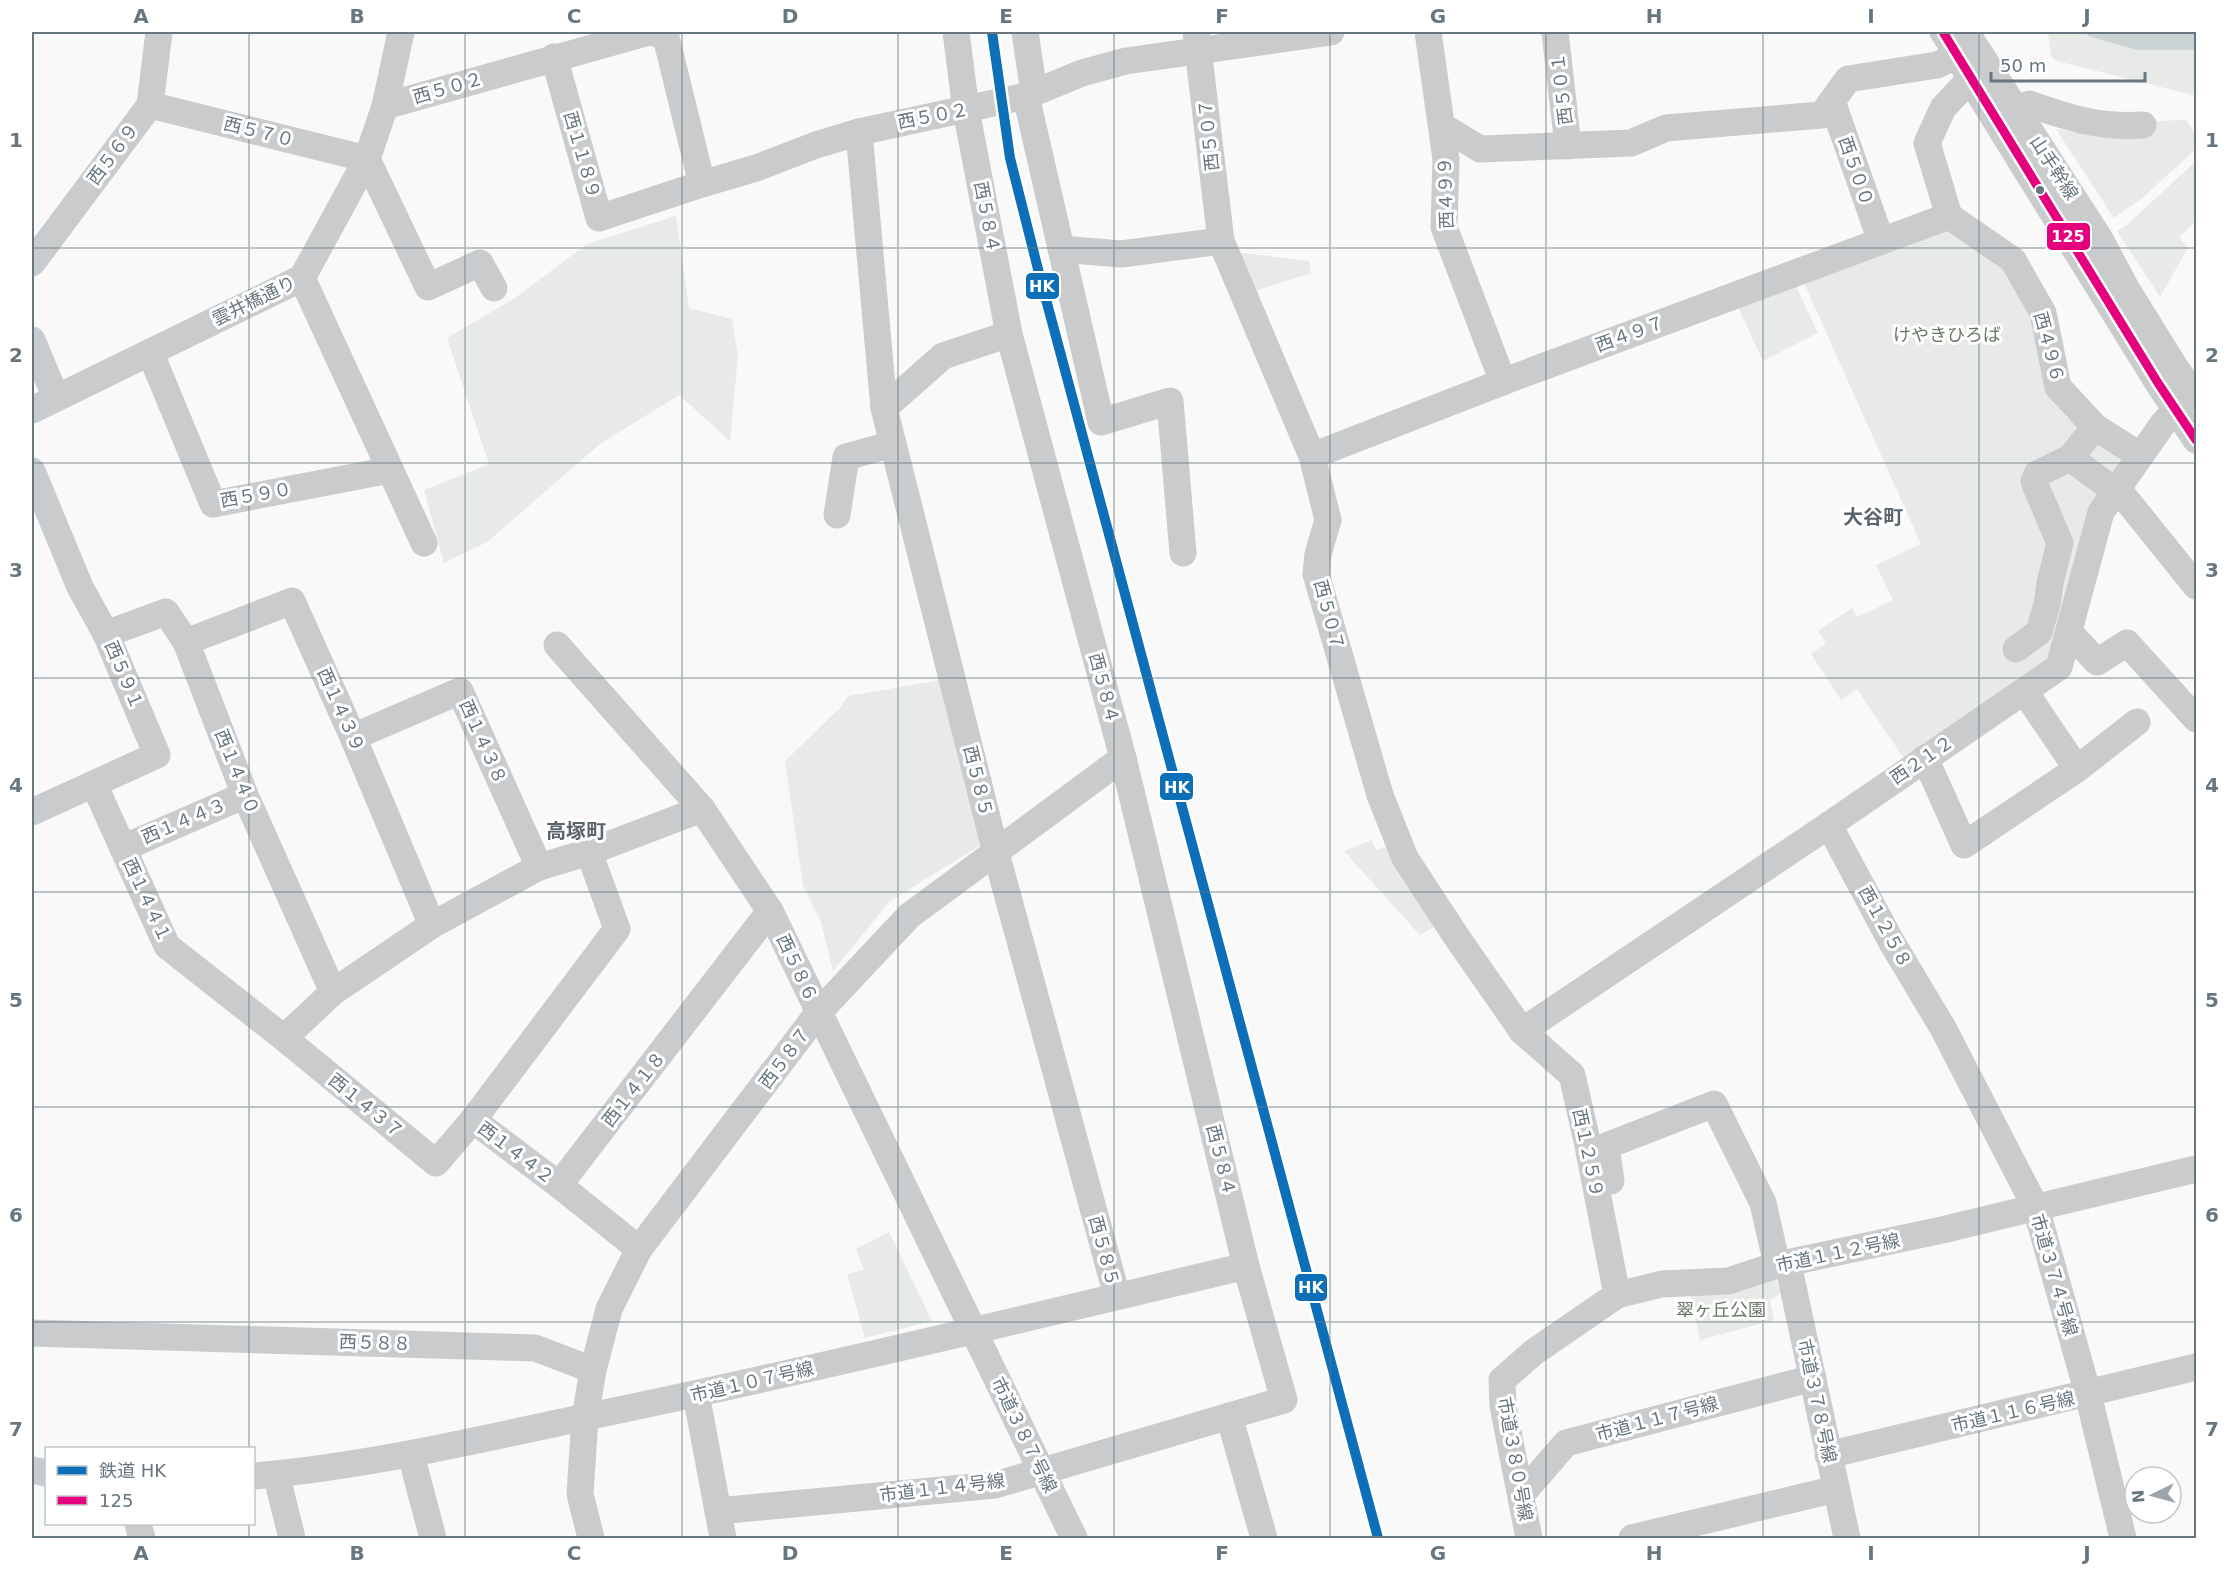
<svg xmlns="http://www.w3.org/2000/svg" width="2228" height="1570" viewBox="0 0 2228 1570" font-family="'DejaVu Sans','Noto Sans JP',sans-serif">
<style>
.built{fill:#e8e9e9}
.green{fill:#e8eae7}
.water{fill:#ccd3d5}
.lines{fill:none;stroke-linecap:round;stroke-linejoin:round}
.minor{stroke:#cacbcc;stroke-width:27}
.bus-1-casing{stroke:#fff;stroke-width:14}
.bus-1{stroke:#e5007d;stroke-width:9}
.rail-1-casing{stroke:#fff;stroke-width:15}
.rail-1{stroke:#0d6fb8;stroke-width:10}
.grid{fill:none;stroke:#67767f;stroke-width:1.5;stroke-opacity:0.55}
.bus-dot{fill:#67767f;stroke:#fff;stroke-width:2}
.labels{text-anchor:middle;stroke-width:6;stroke-linejoin:round;paint-order:stroke}
.street-label{font-size:18px;fill:#67767f;stroke:#fff}
.park-label{font-size:18px;fill:#6a7866;stroke:#fff}
.neighbourhood-label{font-size:20px;font-weight:bold;fill:#59646b;stroke:#fff}
.line-badge{stroke:#fff;stroke-width:2}
.badge-label{font-size:16px;text-anchor:middle;font-weight:bold;fill:#fff}
.neatline{fill:none;stroke:#67767f;stroke-width:2}
.grid-label{font-size:20px;text-anchor:middle;font-weight:bold;fill:#67767f}
</style>
<rect width="100%" height="100%" fill="#f9f9f9"/>
<path class="built" d="M1943,229L1956,232L2005,267L2033,315L2049,393L2067,418L2118,452L2120,465L2085,521L2050,663L1907,763L1857,689L1841,700L1811,654L1826,643L1818,631L1852,608L1857,617L1893,600L1876,565L1921,544L1804,283Z"/>
<g class="green">
<path d="M2048,32H2196V94L2193,95L2057,61L2051,56Z"/>
<path d="M2186,120L2196,135V149L2141,199L2114,218L2056,129L2101,137L2154,133L2152,121Z"/>
<path d="M2196,161V221L2179,237L2188,248L2160,297L2117,231L2126,226Z"/>
<path d="M676,216L689,308L732,319L738,356L730,441L679,395L600,444L487,542L444,563L424,490L489,464L447,338L515,298L587,244Z"/>
<path d="M1236,252L1309,261L1311,273L1252,292Z"/>
<path d="M1794,282L1818,333L1763,361L1737,305Z"/>
<path d="M1905,299L1969,310L1990,379L2007,454L1977,472L1901,301Z"/>
<path d="M941,680L982,844L889,902L833,971L821,922L803,886L785,761L839,709L848,696Z"/>
<path d="M1372,840L1376,850L1388,846L1439,924L1420,935L1344,851Z"/>
<path d="M889,1232L932,1321L865,1338L847,1274L864,1270L856,1249Z"/>
<path d="M1775,1276L1780,1294L1770,1300L1774,1320L1700,1340L1690,1293Z"/>
</g>
<path class="water" d="M2085,32H2196V50H2137L2088,36Z"/>
<g class="lines">
<g class="minor">
<path d="M652,32L666,37L702,184L756,168L816,145L859,132L1026,96L1082,73L1126,61L1331,32"/>
<path d="M1025,32L1034,93"/>
<path d="M1196,32L1221,241L1312,456L1328,520L1318,554L1316,574L1380,795L1405,858L1456,936L1522,1031L1572,1075L1587,1141L1617,1295"/>
<path d="M1428,32L1446,159L1444,227L1503,382"/>
<path d="M1555,32L1568,146"/>
<path d="M1943,32L1958,55L1970,79L2158,383L2196,440"/>
<path d="M1966,32L2100,239L2126,288L2175,367L2196,397"/>
<path d="M554,57L599,218L702,184"/>
<path d="M1970,79L1943,108L1927,143L1949,216L2013,260L2043,313L2058,387L2095,427L2139,455"/>
<path d="M1026,96L1101,422L1170,401L1183,553"/>
<path d="M1832,101L1881,241"/>
<path d="M150,105L367,159L428,287L480,263L494,288"/>
<path d="M385,106L649,32"/>
<path d="M2018,110L2029,104C2069,118 2100,128 2143,125"/>
<path d="M1442,126L1480,149L1631,143L1666,128L1822,115L1848,79L1937,65L1958,55"/>
<path d="M859,132L884,408"/>
<path d="M1061,249L1121,254L1221,241"/>
<path d="M32,263L150,105L159,32"/>
<path d="M302,278L424,543"/>
<path d="M1009,334L943,356L884,408L996,853L1117,1296"/>
<path d="M32,340L56,398"/>
<path d="M150,352L213,504L390,470"/>
<path d="M32,410L302,278L367,159L385,106L401,32"/>
<path d="M1312,456L1518,376L1949,216"/>
<path d="M2070,458L2107,485L2117,488L2196,586"/>
<path d="M32,471L80,587L106,634L157,755L32,812"/>
<path d="M837,515L846,457L893,444"/>
<path d="M2069,632L2097,662L2127,643L2196,719"/>
<path d="M106,634L166,612L186,642L245,795L333,992"/>
<path d="M186,642L292,601L353,737L432,925"/>
<path d="M557,645L702,809L770,911L1074,1538"/>
<path d="M2016,649L2039,632L2047,604L2050,583L2060,543L2036,487L2034,481L2037,474L2070,458L2095,427"/>
<path d="M353,737L460,691L539,867"/>
<path d="M1925,758L1964,845L2077,769L2025,692"/>
<path d="M2077,769L2137,722"/>
<path d="M94,784L167,946L284,1038L436,1163L473,1120L617,929L589,852"/>
<path d="M1829,825L1891,941L1943,1028L2036,1208L2088,1394L2123,1538"/>
<path d="M123,848L245,795"/>
<path d="M1522,1031L1829,825L2059,667L2101,512L2162,425L2196,388"/>
<path d="M284,1038L333,992L432,925L539,867L589,852L702,809"/>
<path d="M473,1120L559,1185"/>
<path d="M1611,1181L1606,1146L1714,1104L1763,1203L1777,1265"/>
<path d="M639,1249L559,1185L770,911"/>
<path d="M1788,1264L1847,1538"/>
<path d="M32,1333L535,1348L593,1370"/>
<path d="M696,1394L723,1538"/>
<path d="M1229,1416L1264,1538"/>
<path d="M411,1455L433,1538"/>
<path d="M1828,1455L2196,1367"/>
<path d="M32,1470L46,1473"/>
<path d="M276,1474L292,1538"/>
<path d="M254,1476C371,1466 485,1438 600,1414C816,1369 1031,1317 1246,1266"/>
<path d="M1522,1494L1566,1443L1813,1378"/>
<path d="M718,1511L995,1485L1284,1400L1246,1266L1123,758L1009,334L966,110L956,32"/>
<path d="M138,1524L142,1538"/>
<path d="M591,1538L580,1494L585,1418L593,1370L609,1309L639,1249L818,1013L909,916L1123,758"/>
<path d="M1529,1538L1503,1406L1502,1380L1534,1352L1617,1295L1662,1284L1728,1281L1777,1265L1942,1230L2196,1169"/>
<path d="M1632,1538L1836,1489"/>
</g>
<defs>
<path id="bus-1" d="M1943,32L2158,383L2196,440"/>
</defs>
<use href="#bus-1" class="bus-1-casing"/>
<use href="#bus-1" class="bus-1"/>
<defs>
<path id="rail-1" d="M992,32L1010,158L1040,277L1378,1538"/>
</defs>
<use href="#rail-1" class="rail-1-casing"/>
<use href="#rail-1" class="rail-1"/>
</g>
<path class="grid" d="M249,32V1448M465,32V1538M682,32V1538M898,32V1538M1114,32V1538M1330,32V1538M1546,32V1538M1763,32V1538M1979,32V1538M32,248H2196M32,463H2196M32,678H2196M32,892H2196M32,1107H2196M32,1322H2196M249,1524V1538"/>
<circle class="bus-dot" cx="2040" cy="190" r="5"/>
<g class="labels">
<g class="street-label">
<text transform="translate(448 88) rotate(-16)" y="6">西５０２</text>
<text transform="translate(1562 89) rotate(-97)" y="6">西５０１</text>
<text transform="translate(933 116) rotate(-11)" y="6">西５０２</text>
<text transform="translate(259 132) rotate(14)" y="6">西５７０</text>
<text transform="translate(1209 135) rotate(-96)" y="6">西５０７</text>
<text transform="translate(113 154) rotate(-53)" y="6">西５６９</text>
<text transform="translate(582 155) rotate(74)" y="6">西１１８９</text>
<text transform="translate(2054 168) rotate(57)" y="6">山手幹線</text>
<text transform="translate(1856 171) rotate(71)" y="6">西５００</text>
<text transform="translate(1446 193) rotate(-92)" y="6">西４９９</text>
<text transform="translate(987 217) rotate(79)" y="6">西５８４</text>
<text transform="translate(254 301) rotate(-26)" y="6">雲井橋通り</text>
<text transform="translate(1630 334) rotate(-20)" y="6">西４９７</text>
<text transform="translate(2049 347) rotate(75)" y="6">西４９６</text>
<text transform="translate(256 495) rotate(-10)" y="6">西５９０</text>
<text transform="translate(1329 615) rotate(75)" y="6">西５０７</text>
<text transform="translate(124 675) rotate(67)" y="6">西５９１</text>
<text transform="translate(1104 688) rotate(75)" y="6">西５８４</text>
<text transform="translate(341 710) rotate(66)" y="6">西１４３９</text>
<text transform="translate(483 742) rotate(66)" y="6">西１４３８</text>
<text transform="translate(1922 760) rotate(-34)" y="6">西２１２</text>
<text transform="translate(237 772) rotate(68)" y="6">西１４４０</text>
<text transform="translate(978 781) rotate(76)" y="6">西５８５</text>
<text transform="translate(184 821) rotate(-23)" y="6">西１４４３</text>
<text transform="translate(147 900) rotate(65)" y="6">西１４４１</text>
<text transform="translate(1885 927) rotate(61)" y="6">西１２５８</text>
<text transform="translate(797 968) rotate(65)" y="6">西５８６</text>
<text transform="translate(785 1058) rotate(-53)" y="6">西５８７</text>
<text transform="translate(634 1089) rotate(-52)" y="6">西１４１８</text>
<text transform="translate(366 1106) rotate(39)" y="6">西１４３７</text>
<text transform="translate(516 1153) rotate(37)" y="6">西１４４２</text>
<text transform="translate(1588 1153) rotate(78)" y="6">西１２５９</text>
<text transform="translate(1221 1160) rotate(76)" y="6">西５８４</text>
<text transform="translate(1104 1251) rotate(75)" y="6">西５８５</text>
<text transform="translate(1838 1253) rotate(-12)" y="6">市道１１２号線</text>
<text transform="translate(2054 1275) rotate(74)" y="6">市道３７４号線</text>
<text transform="translate(375 1343) rotate(2)" y="6">西５８８</text>
<text transform="translate(752 1382) rotate(-13)" y="6">市道１０７号線</text>
<text transform="translate(1817 1401) rotate(78)" y="6">市道３７８号線</text>
<text transform="translate(2013 1412) rotate(-13)" y="6">市道１１６号線</text>
<text transform="translate(1657 1419) rotate(-15)" y="6">市道１１７号線</text>
<text transform="translate(1024 1435) rotate(64)" y="6">市道３８７号線</text>
<text transform="translate(1515 1459) rotate(80)" y="6">市道３８０号線</text>
<text transform="translate(942 1488) rotate(-7)" y="6">市道１１４号線</text>
</g>
<g class="park-label">
<text x="1947" y="341">けやきひろば</text>
<text x="1721" y="1316">翠ヶ丘公園</text>
</g>
<g class="neighbourhood-label">
<text x="1873" y="524">大谷町</text>
<text x="576" y="838">高塚町</text>
</g>
</g>
<g class="line-badge">
<rect x="2046" y="222" width="45" height="29" rx="6" fill="#e5007d"/>
<rect x="1025" y="272" width="35" height="28" rx="6" fill="#0d6fb8"/>
<rect x="1159" y="772" width="35" height="29" rx="6" fill="#0d6fb8"/>
<rect x="1294" y="1273" width="34" height="29" rx="6" fill="#0d6fb8"/>
</g>
<g class="badge-label">
<text x="2068" y="242">125</text>
<text x="1042" y="292">HK</text>
<text x="1177" y="793">HK</text>
<text x="1311" y="1293">HK</text>
</g>
<rect width="2228" height="1570" fill="none" stroke="#ffffff" stroke-width="66"/>
<rect x="45" y="1447" width="210" height="78" fill="#ffffff" stroke="#c2c8cc" stroke-width="1.5"/>
<rect x="57" y="1466" width="30" height="9" fill="#0d6fb8" stroke="#c2c8cc" stroke-width="1.5"/>
<text x="99" y="1477" font-size="18" fill="#67767f">鉄道 HK</text>
<rect x="57" y="1496" width="30" height="9" fill="#e5007d" stroke="#c2c8cc" stroke-width="1.5"/>
<text x="99" y="1507" font-size="18" fill="#67767f">125</text>
<g transform="translate(2153 1495) rotate(265)"><circle r="28" fill="#ffffff" stroke="#c2c8cc" stroke-width="1.5"/>
<path d="M0-4.5L10 22L0 15L-10 22Z" fill="#9aa4aa"/>
<text y="-9" font-size="16" font-weight="bold" text-anchor="middle" fill="#67767f">N</text>
</g>
<path d="M1991 72v9h154v-9" fill="none" stroke="#67767f" stroke-width="3"/>
<text x="2000" y="72" font-size="18" fill="#67767f" stroke="#ffffff" stroke-width="4.5" paint-order="stroke">50 m</text>
<rect x="33" y="33" width="2162" height="1504" class="neatline"/>
<g class="grid-label">
<text x="141" y="23">A</text>
<text x="357" y="23">B</text>
<text x="574" y="23">C</text>
<text x="790" y="23">D</text>
<text x="1006" y="23">E</text>
<text x="1222" y="23">F</text>
<text x="1438" y="23">G</text>
<text x="1654" y="23">H</text>
<text x="1871" y="23">I</text>
<text x="2087" y="23">J</text>
<text x="16" y="147">1</text>
<text x="2212" y="147">1</text>
<text x="16" y="362">2</text>
<text x="2212" y="362">2</text>
<text x="16" y="577">3</text>
<text x="2212" y="577">3</text>
<text x="16" y="792">4</text>
<text x="2212" y="792">4</text>
<text x="16" y="1007">5</text>
<text x="2212" y="1007">5</text>
<text x="16" y="1222">6</text>
<text x="2212" y="1222">6</text>
<text x="16" y="1436">7</text>
<text x="2212" y="1436">7</text>
<text x="141" y="1560">A</text>
<text x="357" y="1560">B</text>
<text x="574" y="1560">C</text>
<text x="790" y="1560">D</text>
<text x="1006" y="1560">E</text>
<text x="1222" y="1560">F</text>
<text x="1438" y="1560">G</text>
<text x="1654" y="1560">H</text>
<text x="1871" y="1560">I</text>
<text x="2087" y="1560">J</text>
</g>
</svg>
